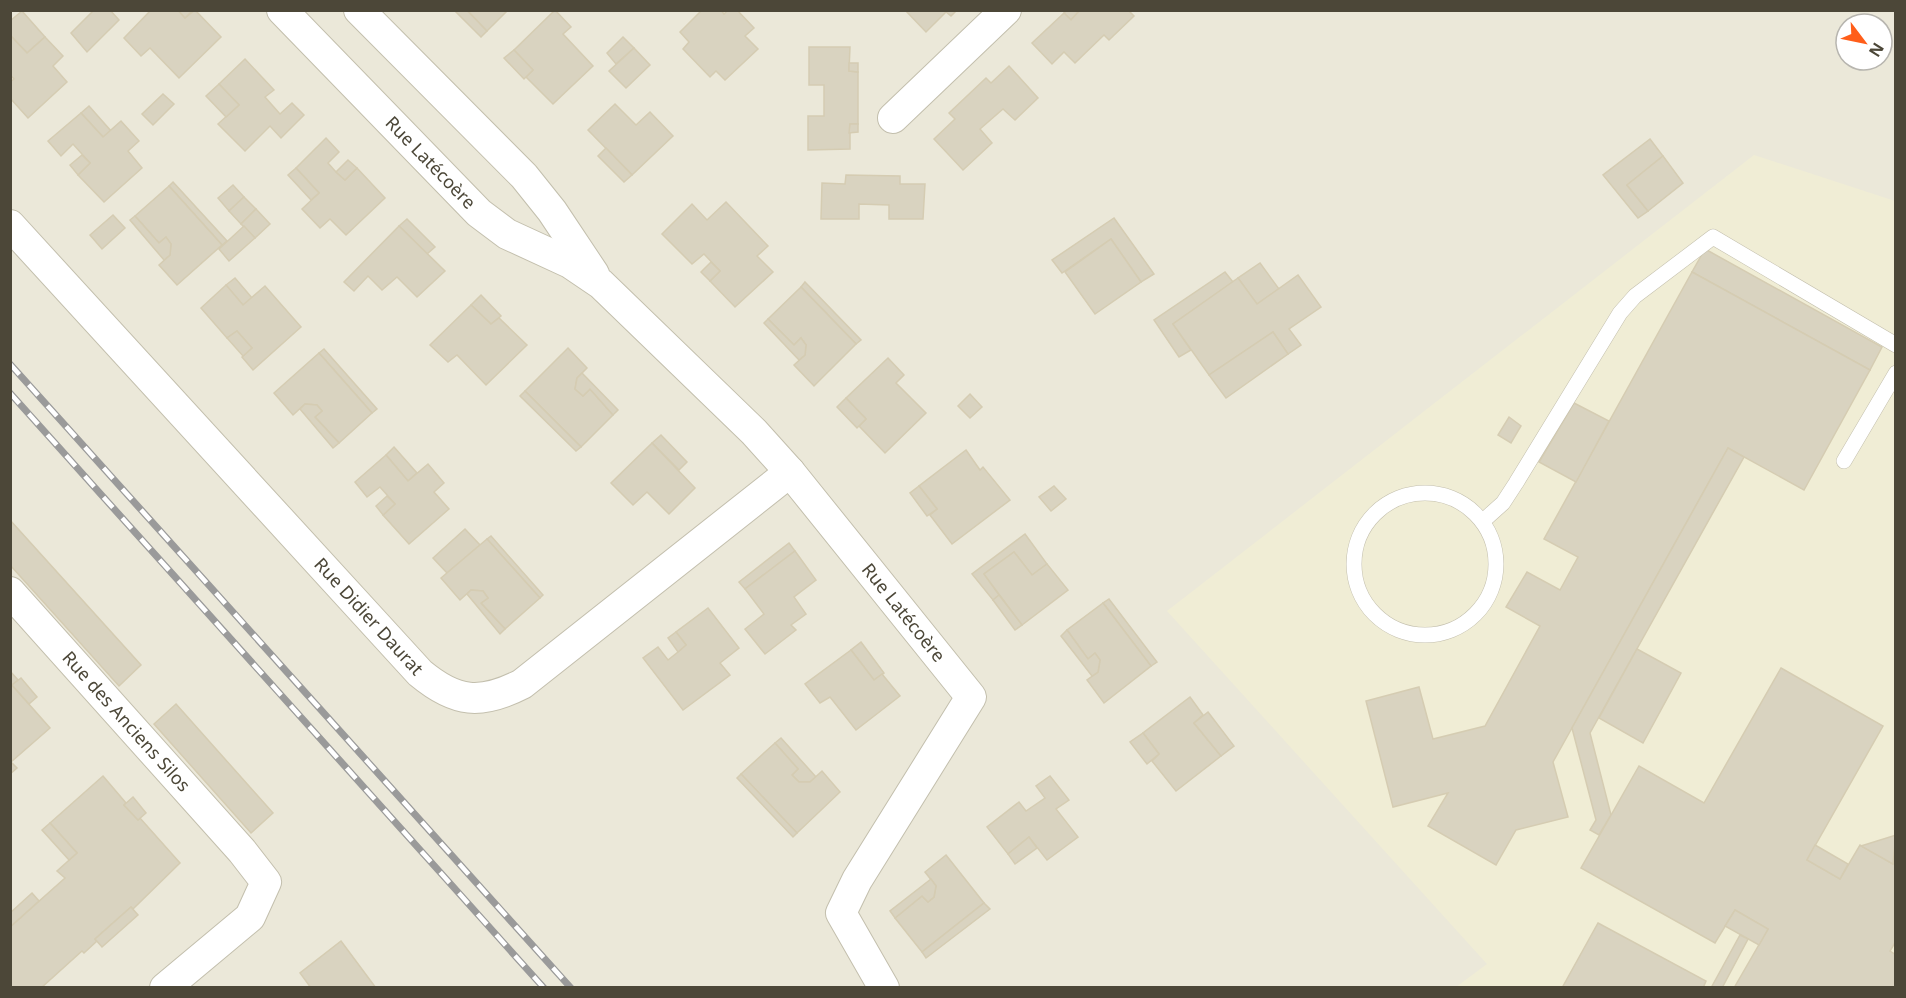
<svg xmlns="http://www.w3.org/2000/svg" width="1906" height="998" viewBox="0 0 1906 998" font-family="'Noto Sans',sans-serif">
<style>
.residential{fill:#ebe8d9;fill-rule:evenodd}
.education{fill:#f0edd5}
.building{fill:#d9d3c0;stroke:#d5ccb2;stroke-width:1.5}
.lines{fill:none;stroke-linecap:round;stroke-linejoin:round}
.lane-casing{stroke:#c3bfad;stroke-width:16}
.street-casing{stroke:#c3bfad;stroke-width:32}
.lane{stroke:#fff;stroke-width:15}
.street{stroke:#fff;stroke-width:30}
.rail-casing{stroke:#9a9a9a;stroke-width:7}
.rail{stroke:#fff;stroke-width:4.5;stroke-dasharray:14;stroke-linecap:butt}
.labels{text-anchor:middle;stroke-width:4.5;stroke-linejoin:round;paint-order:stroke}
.street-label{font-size:18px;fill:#4c4738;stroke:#fff}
</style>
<rect width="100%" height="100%" fill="#f7f5eb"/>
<path class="residential" d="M10,11H1895V987H11ZM1846,24H1882V60H1846Z"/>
<path class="education" d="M1754,155L1895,201V987H1456L1487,964L1167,611Z"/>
<g class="building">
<path d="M94,10H110L119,20L87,52L71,33Z"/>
<path d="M151,10H178L185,18L195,10L221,37L179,78L150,48L141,56L124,38Z"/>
<path d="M178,10H193L185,18Z"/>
<path d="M454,10H467L487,31L481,37Z"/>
<path d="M467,10H508L487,31Z"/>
<path d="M555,10L571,27L563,34L593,66L553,104L526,77L533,70L514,50Z"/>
<path d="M702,10H721L724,14L728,10H737L754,28L745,36L758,49L725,80L716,71L710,77L683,49L689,42L680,32Z"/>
<path d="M905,10H957L951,16L946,12L926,32Z"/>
<path d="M1067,10H1080L1071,20L1064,13Z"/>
<path d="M1080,10H1128L1134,16L1109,40L1104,35L1075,63L1064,52L1052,64L1032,43L1064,13L1071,20Z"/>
<path d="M22,11L45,37L27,53L10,35V21Z"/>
<path d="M10,35L27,53L45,37L63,56L53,66L67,82L28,118L10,98V82L14,79L10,75Z"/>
<path d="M623,37L634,48L616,64L607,53Z"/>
<path d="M809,47H850L849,71L858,72V124H850V149L808,150V116H824V85H809Z"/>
<path d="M634,48L650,65L626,88L609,71Z"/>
<path d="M514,50L533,70L524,79L504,58Z"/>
<path d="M245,59L274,90L265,97L280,114L292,103L304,115L281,138L270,126L245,151L218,124L239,105L219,84Z"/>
<path d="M849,63H858V72L849,71Z"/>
<path d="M1009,66L1038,98L1015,120L1003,109L980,129L992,143L963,170L934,139L955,119L949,113L986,78L991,83Z"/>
<path d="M219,84L239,105L226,117L206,96Z"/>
<path d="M163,94L174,104L153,125L142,114Z"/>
<path d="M615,104L636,125L650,112L673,136L632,175L588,130Z"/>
<path d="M89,106L111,131L103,137L81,113Z"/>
<path d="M81,113L103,137L121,121L139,141L128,151L142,168L104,202L78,175L90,163L73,144L61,156L48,141Z"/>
<path d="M850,124H858V132L849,133Z"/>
<path d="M326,138L339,152L328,163L336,172L345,180L357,168L385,198L346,235L330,219L320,228L302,209L319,193L296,168Z"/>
<path d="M1650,139L1663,156L1627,185L1648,211L1638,218L1603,175Z"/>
<path d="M606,148L632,175L624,182L598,156Z"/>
<path d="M82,155L90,163L78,175L70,165Z"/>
<path d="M1663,156L1683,183L1648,211L1627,185Z"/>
<path d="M348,160L357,168L345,180L336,172Z"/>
<path d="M296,168L319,193L311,200L288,175Z"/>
<path d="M846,175L900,176V184H925L923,219H889V205L859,204V219H821L822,183L845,184Z"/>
<path d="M173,182L227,241L222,245L169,186Z"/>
<path d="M233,185L244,197L229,211L218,198Z"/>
<path d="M169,186L222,245L177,285L159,265L170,255L171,244L166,237L159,243L135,216Z"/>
<path d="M244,197L256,209L241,224L229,211Z"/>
<path d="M726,202L768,246L757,256L773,272L735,307L710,281L720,271L704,254L692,264L662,234L692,204L707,220Z"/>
<path d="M256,209L270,224L255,238L241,224Z"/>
<path d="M113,215L125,228L102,249L90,235Z"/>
<path d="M135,216L159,243L166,237L171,244L170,255L164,260L130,220Z"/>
<path d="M1114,218L1154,274L1141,282L1111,239L1062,273L1052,260Z"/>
<path d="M407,219L435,247L427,254L399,226Z"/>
<path d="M244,226L255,238L229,261L219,249Z"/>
<path d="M399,226L445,271L417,297L397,277L382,290L368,276L354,291L344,282Z"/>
<path d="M1111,239L1141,282L1095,314L1065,272Z"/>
<path d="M1705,249L1882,347L1870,370L1692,272Z"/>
<path d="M711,262L720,271L710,281L701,272Z"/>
<path d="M1260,263L1279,289L1257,304L1238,278Z"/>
<path d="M1225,272L1233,282L1173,324L1191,350L1179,357L1154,320Z"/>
<path d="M1692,272L1870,370L1804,490L1728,448L1553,762L1568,817L1516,830L1496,865L1428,826L1448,793L1393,807L1366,701L1419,687L1433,739L1485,726L1540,626L1506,607L1527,572L1560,590L1578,557L1544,539Z"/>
<path d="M1298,275L1321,307L1289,329L1301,345L1288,354L1273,332L1209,375L1173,324L1238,278L1257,304Z"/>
<path d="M235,278L252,298L243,305L226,285Z"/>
<path d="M805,282L861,340L856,344L801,287Z"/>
<path d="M226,285L243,305L265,286L301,327L253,370L242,357L252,348L237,331L227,338L201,308Z"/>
<path d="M801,287L856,344L814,386L794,365L805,355L806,345L801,338L794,345L768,319Z"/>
<path d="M481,295L501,316L491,324L471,305Z"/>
<path d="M471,305L491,324L499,318L527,345L486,385L457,355L448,362L430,345Z"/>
<path d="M768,319L794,345L801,338L806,345L805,355L799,360L764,323Z"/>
<path d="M237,331L252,348L243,356L227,338Z"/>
<path d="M1273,332L1288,354L1226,398L1209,375Z"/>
<path d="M568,348L587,368L577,378L575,389L583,396L590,389L613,415L581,447L525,391Z"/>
<path d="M324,349L377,409L372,413L319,353Z"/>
<path d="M319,353L372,413L339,443L315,417L322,411L317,405L305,404L293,415L274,393Z"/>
<path d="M888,358L904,375L896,383L926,413L885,453L859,426L866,419L846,398Z"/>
<path d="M582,373L618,410L613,415L590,389L583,396L575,389L577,378Z"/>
<path d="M525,391L581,447L576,451L520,396Z"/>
<path d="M970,394L982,407L970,418L958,406Z"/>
<path d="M846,398L866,419L857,428L837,407Z"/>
<path d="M1574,403L1609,421L1576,482L1539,462Z"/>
<path d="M305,404L317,405L322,411L315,417L339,443L333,448L300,409Z"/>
<path d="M1509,417L1521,426L1511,443L1498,435Z"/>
<path d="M661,435L687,462L679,470L652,443Z"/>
<path d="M652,443L695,488L669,514L647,492L633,505L611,483Z"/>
<path d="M394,447L417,473L408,481L386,455Z"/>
<path d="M1728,448L1744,457L1590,733L1611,815L1599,835L1590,830L1596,820L1572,728Z"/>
<path d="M966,450L980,470L983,467L1010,500L952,544L930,515L937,509L919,486Z"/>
<path d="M386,455L408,481L428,464L444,483L434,492L449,509L409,544L383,515L395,504L380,487L367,497L355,482Z"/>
<path d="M919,486L937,509L927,516L910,493Z"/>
<path d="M1054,486L1066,499L1051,511L1039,497Z"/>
<path d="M387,496L395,504L383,515L376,506Z"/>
<path d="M10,520L141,665L119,686L10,565Z"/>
<path d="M465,529L480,545L447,573L433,558Z"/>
<path d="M1025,534L1047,564L1032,575L1014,552L984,574L999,595L993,600L972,574Z"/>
<path d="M491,536L543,595L540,598L487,539Z"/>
<path d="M487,539L540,598L505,629L481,603L488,598L483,591L471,590L460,600L441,578Z"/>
<path d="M789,543L795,551L745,589L739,582Z"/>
<path d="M795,551L816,580L794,597L806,614L791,625L796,630L765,654L745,629L764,614L745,589Z"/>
<path d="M1014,552L1032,575L1047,564L1068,590L1022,625L984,574Z"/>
<path d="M471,590L483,591L488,598L481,603L505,629L500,634L467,594Z"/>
<path d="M999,595L1022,625L1015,630L993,600Z"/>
<path d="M1109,599L1157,662L1151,666L1103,603Z"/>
<path d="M1103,603L1151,666L1104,703L1087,680L1098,672L1100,660L1095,653L1088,659L1067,630Z"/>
<path d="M708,608L739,648L720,663L730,675L683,710L643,658L658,647L668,660L678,652L686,645L676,632Z"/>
<path d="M1067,630L1088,659L1095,653L1100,660L1098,672L1092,676L1061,636Z"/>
<path d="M676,632L686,645L678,652L668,638Z"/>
<path d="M861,642L884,673L874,680L851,650Z"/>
<path d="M1637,649L1681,673L1643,743L1599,718Z"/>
<path d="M851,650L874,680L882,674L900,696L856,730L830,697L820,703L805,684Z"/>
<path d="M1781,668L1883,726L1807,860L1840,879L1860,845L1893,864L1896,860V941L1890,951L1896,955V988H1734L1768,929L1735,910L1715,943L1581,868L1639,766L1704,803Z"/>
<path d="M10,671L18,680L12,685L50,728L11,762L17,768L10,774Z"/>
<path d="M21,678L37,697L29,704L12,685Z"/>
<path d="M1190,697L1203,715L1194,723L1221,756L1176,791L1152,761L1159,754L1143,733Z"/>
<path d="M176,704L273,813L251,833L154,724Z"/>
<path d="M1208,712L1234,746L1221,756L1194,723Z"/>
<path d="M1143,733L1159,754L1147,764L1130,742Z"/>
<path d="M781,738L816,777L810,782H799L792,775L798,769L775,743Z"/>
<path d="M775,743L798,769L792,775L799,782H810L822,771L840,792L797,833L741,774Z"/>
<path d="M741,774L797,833L793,837L737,778Z"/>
<path d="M103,776L126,803L124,805L138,820L140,818L180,863L133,909L131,907L95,939L97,941L84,953L82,951L41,988H10V927L65,878L57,871L77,853L50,823Z"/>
<path d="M1050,776L1069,800L1056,809L1078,837L1047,860L1029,837L1008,854L987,827L1019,802L1026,811L1045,798L1036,786Z"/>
<path d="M133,797L146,813L138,820L124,805Z"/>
<path d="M50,823L77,853L69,860L42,830Z"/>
<path d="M1896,835L1893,864L1861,846Z"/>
<path d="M1029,837L1037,848L1015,864L1008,854Z"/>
<path d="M1815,845L1848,864L1840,879L1807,860Z"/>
<path d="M946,855L984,903L922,952L895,918L922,896L928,902L934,897L936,886L925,872Z"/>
<path d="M931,879L936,886L934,897L928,902L922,896L895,918L890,911Z"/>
<path d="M32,893L39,901L10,927V913Z"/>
<path d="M984,903L990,909L926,958L922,952Z"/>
<path d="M131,907L138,915L102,947L95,939Z"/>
<path d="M1735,910L1768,929L1759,945L1725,926Z"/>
<path d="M1598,923L1706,981L1703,988H1562Z"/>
<path d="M1740,935L1748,939L1722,988H1711Z"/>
<path d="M341,941L376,988H311L300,973Z"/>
</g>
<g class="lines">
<defs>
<g id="lane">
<path d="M1844,461L1896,373"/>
<circle cx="1425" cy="564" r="71"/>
<path d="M1483,521L1503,503L1516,483L1620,313L1635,296L1713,237L1896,345"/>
</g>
<g id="street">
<path id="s1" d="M282,10L479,213L507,234L570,263L601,284L754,432L790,472L971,697L857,880L841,913L884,988"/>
<path d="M359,10L524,176L552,211L594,274"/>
<path d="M893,118L1006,10"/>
<path id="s2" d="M10,225L420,673C456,703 481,705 522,684L790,472"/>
<path id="s3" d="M10,592L242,851L266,882L250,917L165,988"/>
</g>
</defs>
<use href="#lane" class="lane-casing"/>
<use href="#street" class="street-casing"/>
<use href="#lane" class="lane"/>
<use href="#street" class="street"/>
<defs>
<g id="rail">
<path d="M10,364L571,988"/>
<path d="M10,393L544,988"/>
</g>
</defs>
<use href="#rail" class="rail-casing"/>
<use href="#rail" class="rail"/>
</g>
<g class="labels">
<g class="street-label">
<text dy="6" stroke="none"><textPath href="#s1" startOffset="213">Rue Latécoère</textPath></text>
<text dy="6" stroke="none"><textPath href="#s1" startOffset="872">Rue Latécoère</textPath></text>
<text dy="6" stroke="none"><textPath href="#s2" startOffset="531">Rue Didier Daurat</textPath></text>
<text dy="6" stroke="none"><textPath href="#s3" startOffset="174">Rue des Anciens Silos</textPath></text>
</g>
</g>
<rect width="1906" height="998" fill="none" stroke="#4c4738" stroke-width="24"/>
<g transform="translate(1864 42) rotate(122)"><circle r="28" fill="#ffffff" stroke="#b7b5af" stroke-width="1.5"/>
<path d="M0-4.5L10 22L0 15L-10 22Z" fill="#ff5e1a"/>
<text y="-9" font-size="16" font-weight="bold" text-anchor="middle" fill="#4c4738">N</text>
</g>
</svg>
